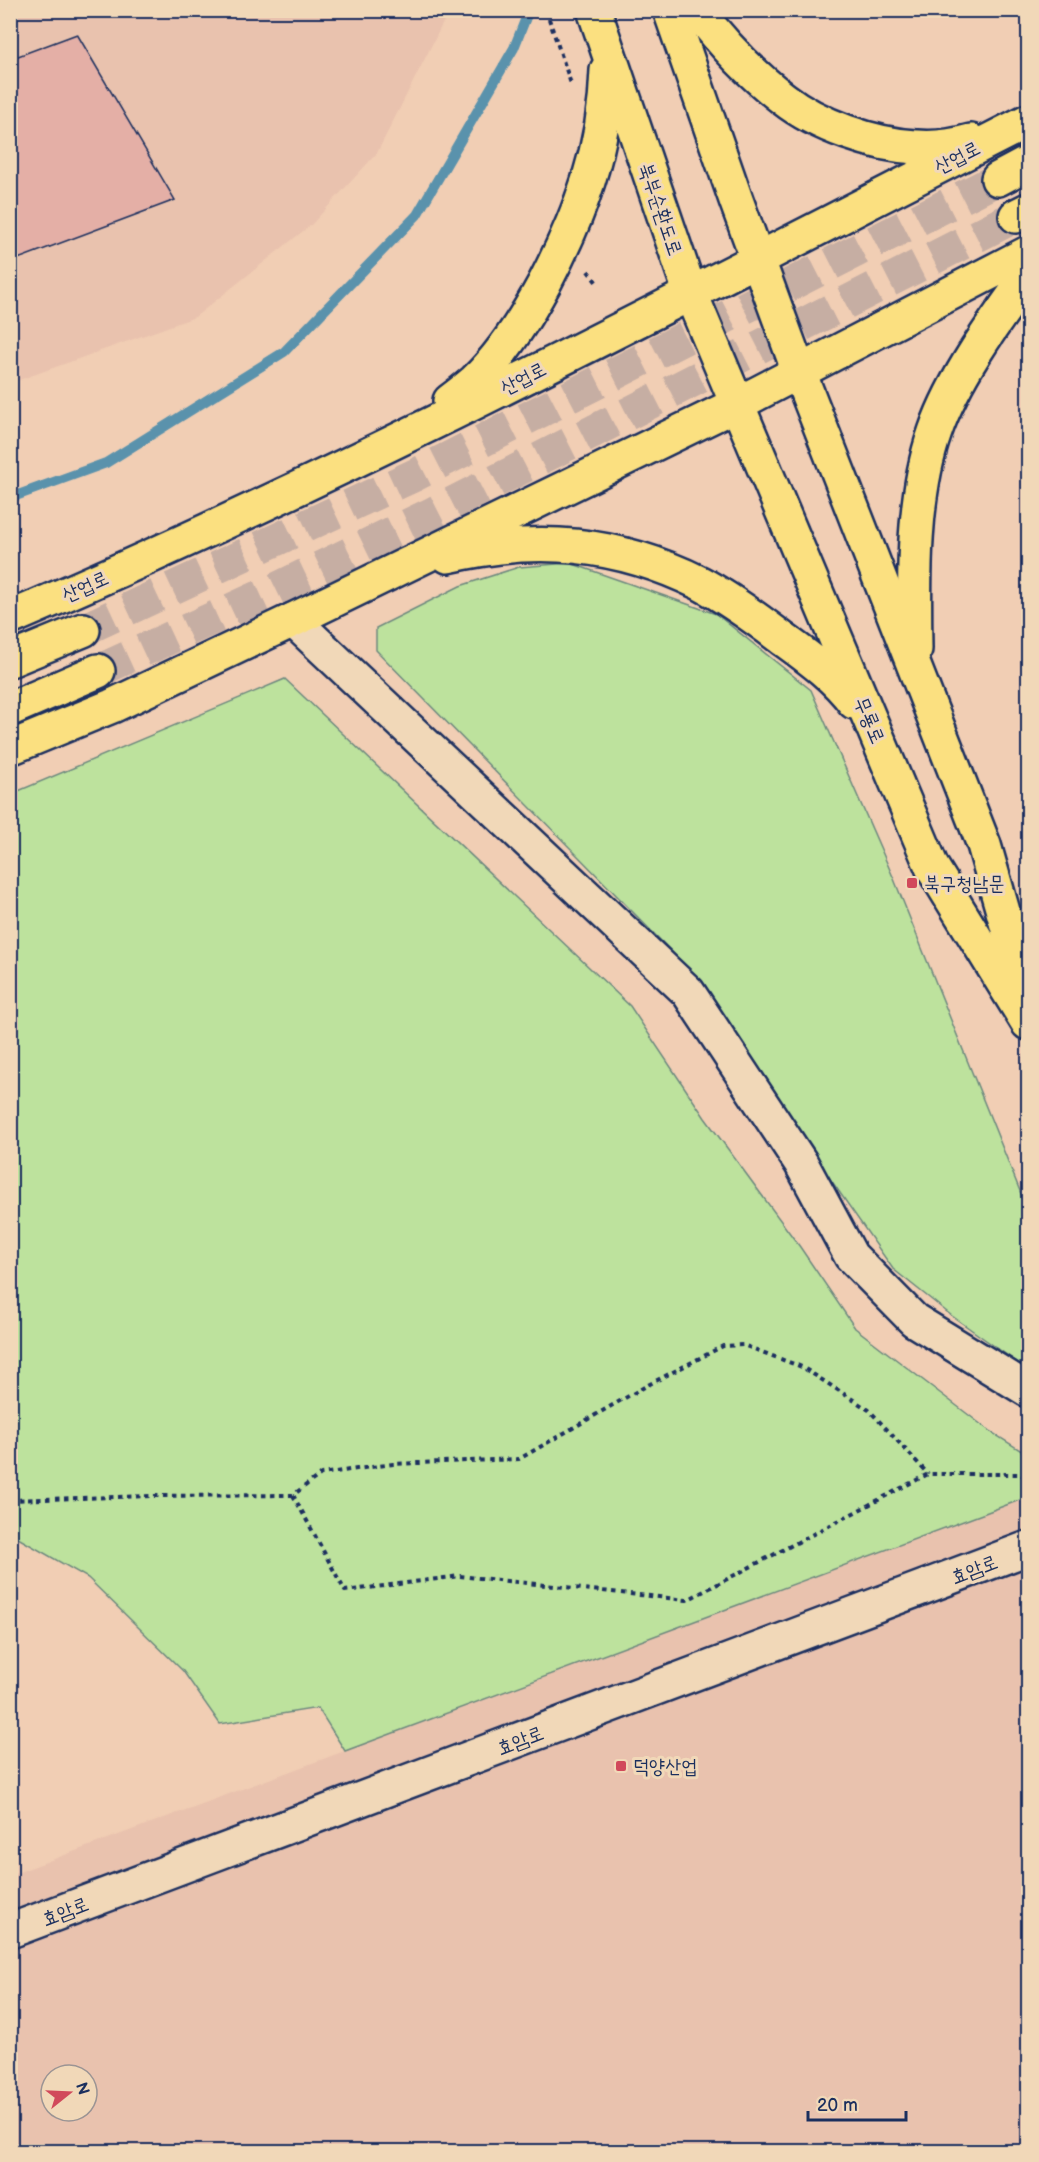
<svg xmlns="http://www.w3.org/2000/svg" width="1039" height="2162" viewBox="0 0 1039 2162" font-family="'Balsamiq Sans','Poor Story',sans-serif">
<style>
.built{fill:#e9c2ae;fill-rule:evenodd}
.green{fill:#bde29d;stroke:#6c887e;stroke-width:1.5}
.lines{fill:none;stroke-linecap:round;stroke-linejoin:round}
.stream{stroke:#5a92ac;stroke-width:10}
.building{fill:#e4afa6;stroke:#1b2f5e;stroke-width:1.5}
.major-tunnel{stroke:#c6aea3;stroke-width:33;stroke-dasharray:33 16;stroke-linecap:butt}
.minor-casing{stroke:#1b2f5e;stroke-width:38}
.major-casing{stroke:#1b2f5e;stroke-width:38}
.path{stroke:#1b2f5e;stroke-width:4;stroke-dasharray:4.5 4.5;stroke-linecap:butt}
.minor{stroke:#f1d8b8;stroke-width:33}
.major{stroke:#fbe080;stroke-width:33}
.poi-dot{fill:#d1495b;stroke:#f1d8b8;stroke-width:2}
.labels{text-anchor:middle;stroke-width:6;stroke-linejoin:round;paint-order:stroke}
.street-label{font-size:20px;fill:#1b2f5e;stroke:#f1d8b8}
.poi-label{font-size:20px;fill:#1b2f5e;stroke:#f1d8b8;text-anchor:start}
</style>
<rect width="100%" height="100%" fill="#f1ceb4"/>
<filter id="ink" filterUnits="userSpaceOnUse"><feTurbulence type="fractalNoise" baseFrequency=".0167" numOctaves="2"/><feDisplacementMap in="SourceGraphic" scale="12" xChannelSelector="R" yChannelSelector="G"/><feConvolveMatrix kernelMatrix="1 2 1 2 8 2 1 2 1" color-interpolation-filters="sRGB"/></filter>
<g filter="url(#ink)">
<g class="built">
<path d="M10,11H449L377,153L312,224L195,317L11,383Z"/>
<path d="M1028,1497V2151L11,2152V1875ZM51,2075H87V2111H51Z"/>
</g>
<g class="green">
<path d="M570,563L716,614L811,690L894,879L1028,1211V1370L952,1316L893,1269L672,952L376,650V628L460,586L519,567Z"/>
<path d="M285,679L630,1006L705,1118L800,1247L855,1328L991,1432L1028,1455V1497L345,1751L318,1708L220,1724L183,1671L88,1578L11,1534V794Z"/>
</g>
<g class="lines">
<path class="stream" d="M10,498L106,463L284,352L417,215L514,48L529,10"/>
</g>
<path class="building" d="M77,34L175,200L10,262V59Z"/>
<g class="lines">
<g class="major-tunnel">
<path d="M83,630L415,475L998,179"/>
<path d="M98,671L276,589L433,513L1016,216"/>
</g>
<defs>
<g id="minor">
<path d="M293,620L688,992L801,1163L851,1256L914,1320L1028,1390"/>
<path d="M10,1931L1028,1548"/>
</g>
<g id="major">
<path d="M594,10L690,292L932,867L1028,1023"/>
<path d="M670,10L736,200L799,372L984,845L1028,999"/>
<path d="M697,10C722,43 751,74 784,99C817,125 874,145 916,147C935,149 953,146 971,141"/>
<path d="M998,179L1028,163"/>
<path d="M1016,216L1028,210"/>
<path d="M450,401C458,395 467,388 475,381C503,354 525,319 544,284C580,215 605,149 607,70"/>
<path d="M448,556C537,535 617,542 700,583C728,598 754,617 779,636C806,656 834,675 854,702"/>
<path d="M10,618C358,470 692,292 1028,121"/>
<path d="M915,649C914,581 912,497 935,432C953,379 995,321 1028,276"/>
<path d="M10,660L83,630"/>
<path d="M10,709L98,671"/>
<path d="M10,748L112,706L293,620L737,404L1028,253"/>
</g>
</defs>
<use href="#minor" class="minor-casing"/>
<use href="#major" class="major-casing"/>
<g class="path">
<path d="M546,10L571,84"/>
<path d="M588,271L597,283"/>
<path d="M293,1495L345,1591L460,1576L687,1600L928,1474H1020L1028,1478"/>
<path d="M10,1500L152,1496L293,1495L321,1474L393,1464L519,1459L646,1386L723,1346L743,1345L802,1367L869,1410L928,1474"/>
</g>
<use href="#minor" class="minor"/>
<use href="#major" class="major"/>
</g>
</g>
<g class="poi-dot">
<rect x="906" y="877" width="12" height="12" rx="3"/>
<rect x="615" y="1760" width="12" height="12" rx="3"/>
</g>
<g class="labels">
<g class="street-label">
<text transform="translate(957 157) rotate(-27)" y="7">산업로</text>
<text transform="translate(661 209) rotate(71)" y="7">북부순환도로</text>
<text transform="translate(523 378) rotate(-27)" y="7">산업로</text>
<text transform="translate(85 586) rotate(-24)" y="7">산업로</text>
<text transform="translate(870 720) rotate(67)" y="7">무룡로</text>
<text transform="translate(974 1569) rotate(-21)" y="7">효암로</text>
<text transform="translate(520 1740) rotate(-21)" y="7">효암로</text>
<text transform="translate(65 1911) rotate(-21)" y="7">효암로</text>
</g>
<g class="poi-label">
<text x="924" y="890">북구청남문</text>
<text x="633" y="1773">덕양산업</text>
</g>
</g>
<rect width="1039" height="2162" fill="none" stroke="#f1d8b8" stroke-width="36"/>
<rect x="18" y="18" width="1003" height="2126" fill="none" stroke="#1b2f5e" stroke-width="2" filter="url(#ink)"/>
<g transform="translate(69 2093) rotate(72)"><circle r="28" fill="#f1d8b8" stroke="#9b9494" stroke-width="1.5"/>
<path d="M0-4.5L10 22L0 15L-10 22Z" fill="#d1495b"/>
<text y="-9" font-size="16" font-weight="bold" text-anchor="middle" fill="#1b2f5e">N</text>
</g>
<path d="M808 2111v9h98v-9" fill="none" stroke="#1b2f5e" stroke-width="3"/>
<text x="817" y="2111" font-size="18" fill="#1b2f5e" stroke="#f1d8b8" stroke-width="4.5" paint-order="stroke">20 m</text>
</svg>
